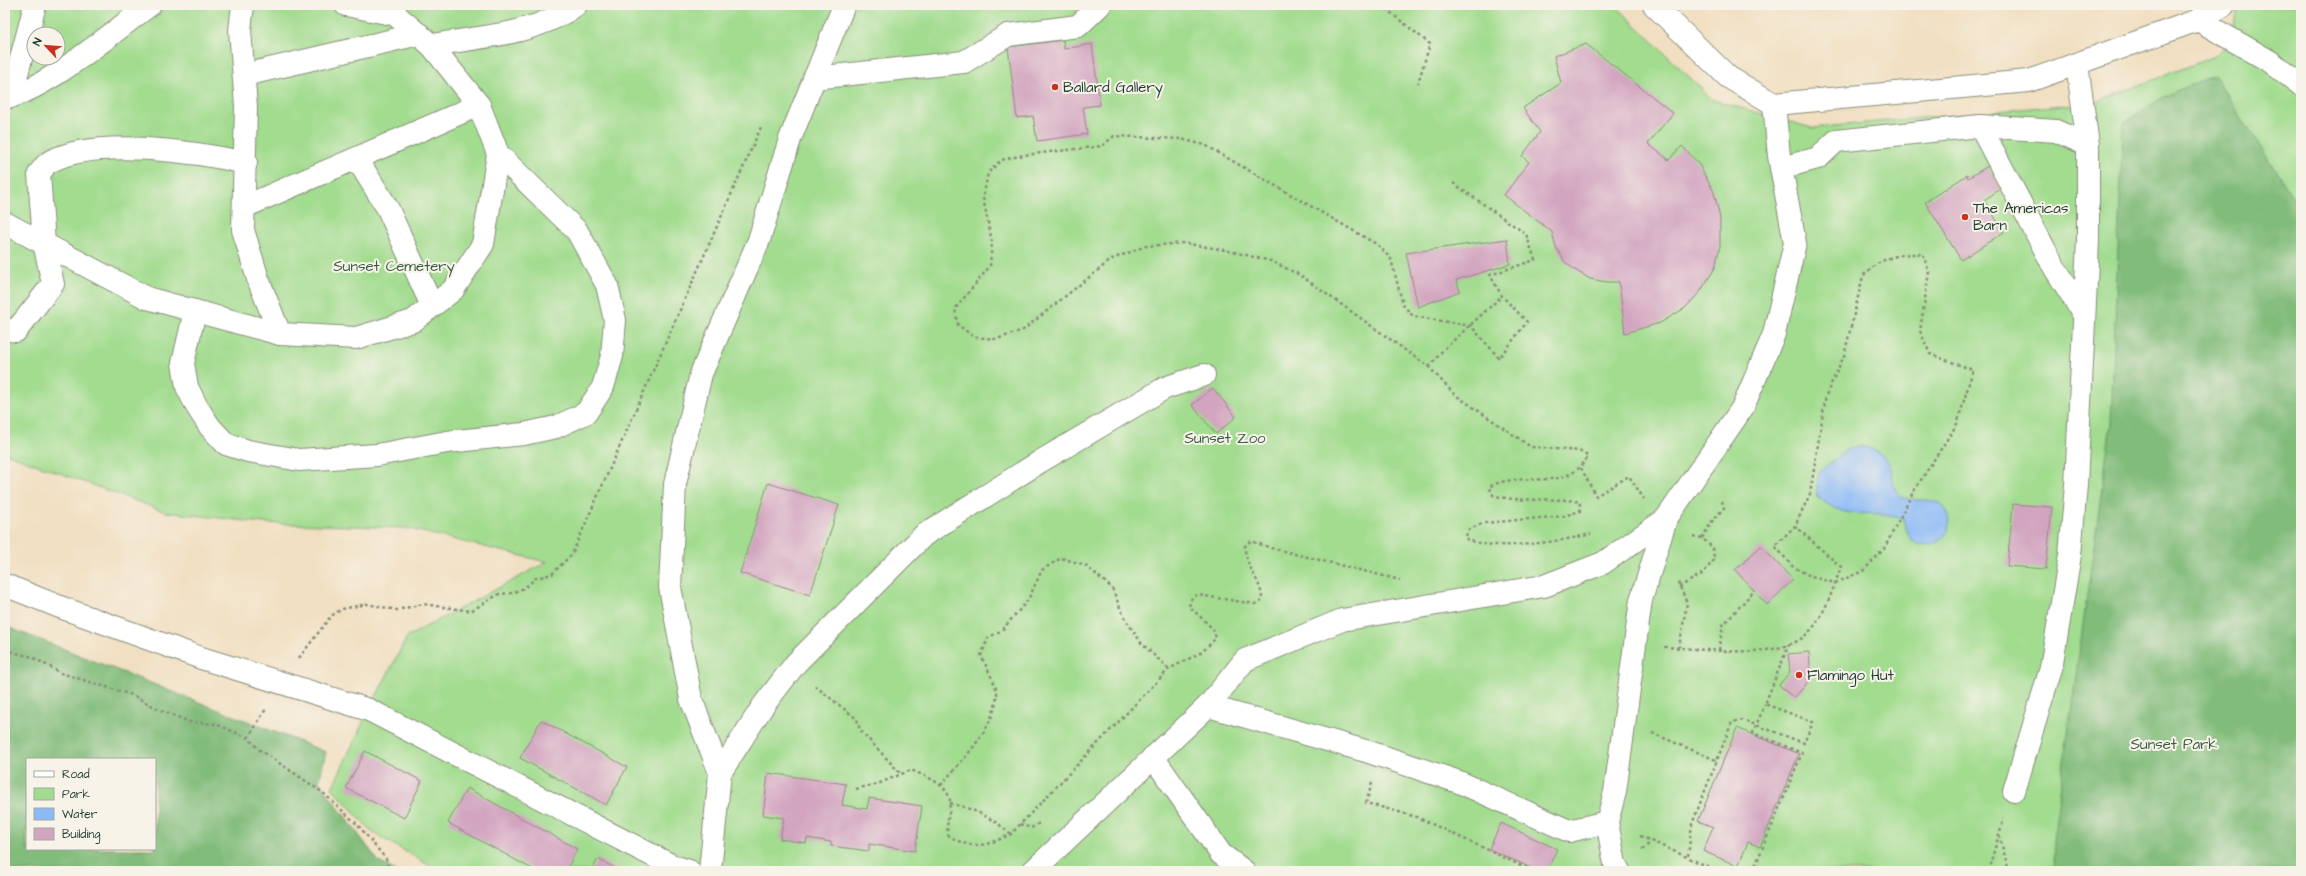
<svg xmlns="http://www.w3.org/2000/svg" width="2306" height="876" viewBox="0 0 2306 876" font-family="'Architects Daughter',sans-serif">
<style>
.green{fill:#a2dc8f;stroke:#608c62;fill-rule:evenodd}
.forest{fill:#81bc7a;stroke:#507c57;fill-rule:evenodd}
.water{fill:#8bbaf6;stroke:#557c95}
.building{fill:#d2a4c0}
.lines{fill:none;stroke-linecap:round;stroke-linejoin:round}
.minor-casing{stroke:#888e7a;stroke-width:24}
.path{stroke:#888e7a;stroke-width:2.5;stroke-dasharray:3 3;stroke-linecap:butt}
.minor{stroke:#fff;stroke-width:22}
.poi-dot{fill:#c8321e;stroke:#f7f3e8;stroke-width:1.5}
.labels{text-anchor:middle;stroke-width:4;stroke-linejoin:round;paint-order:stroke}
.poi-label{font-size:15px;fill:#1f3d34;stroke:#f7f3e8;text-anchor:start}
.park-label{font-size:15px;fill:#395d46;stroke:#f7f3e8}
</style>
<rect width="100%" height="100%" fill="#f7f3e8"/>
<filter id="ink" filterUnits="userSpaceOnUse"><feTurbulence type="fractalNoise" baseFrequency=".025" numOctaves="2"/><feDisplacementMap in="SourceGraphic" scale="8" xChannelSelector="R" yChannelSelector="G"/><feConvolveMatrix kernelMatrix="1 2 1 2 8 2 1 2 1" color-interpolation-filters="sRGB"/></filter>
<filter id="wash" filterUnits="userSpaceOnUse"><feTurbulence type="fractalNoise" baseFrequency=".012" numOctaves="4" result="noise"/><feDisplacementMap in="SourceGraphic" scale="16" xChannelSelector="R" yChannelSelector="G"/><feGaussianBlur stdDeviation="0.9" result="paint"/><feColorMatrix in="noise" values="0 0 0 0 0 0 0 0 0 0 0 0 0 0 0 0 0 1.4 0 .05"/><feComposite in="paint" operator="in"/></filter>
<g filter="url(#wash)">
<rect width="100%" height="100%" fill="#f1dfc1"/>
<path class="green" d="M5,5H1615L1713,100L1812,128L2096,102L2215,56L2232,39L2237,5H2301V871H439L372,832L332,788L369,710L407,637L547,562L406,528L264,523L166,512L5,453ZM34,34H58V58H34Z"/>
<g class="forest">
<path d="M2214,75L2301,210V871H2055L2053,841L2111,423L2123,123L2165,96Z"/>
<path d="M5,626L326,752L319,782L379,862L396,871H5ZM27,759H155V849H27Z"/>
</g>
<path class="water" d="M1859,446C1874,449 1889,455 1892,473C1893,480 1893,487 1898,493C1909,506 1933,494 1944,507C1965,533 1923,561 1908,535C1906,530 1906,524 1904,520C1867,504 1851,527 1816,495L1819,472L1848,449Z"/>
<g id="blocks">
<g class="building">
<path d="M1063,40L1064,49L1092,44L1100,105L1083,107L1087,134L1037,141L1033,116L1017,118L1008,47Z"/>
<path d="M1586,44L1673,113L1648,144L1669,160L1682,146L1698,163L1714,192L1720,218V246L1715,268L1700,292L1685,308L1660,323L1625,333L1619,282H1607L1590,279L1575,270L1565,262L1556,247L1552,232L1504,195L1529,162L1522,156L1540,132L1523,108L1561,83L1554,56Z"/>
<path d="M1988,166L2002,188L1984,200L2004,232L1961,260L1925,202L1967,175L1968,178Z"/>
<path d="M1507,239L1510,264L1456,280L1460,291L1418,307L1406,253Z"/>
<path d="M1213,388L1236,417L1216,434L1192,405Z"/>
<path d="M768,483L839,505L810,595L740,573Z"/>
<path d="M2013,504L2052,507L2046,569L2007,566Z"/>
<path d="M1761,546L1793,580L1767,605L1735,570Z"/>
<path d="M1809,652L1811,679L1794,698L1779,685L1790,672L1788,654Z"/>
<path d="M541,720L627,767L606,805L520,758Z"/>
<path d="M1737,728L1799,754L1760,847L1748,842L1738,866L1703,851L1713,827L1698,821Z"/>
<path d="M365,751L422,781L404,818L346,788Z"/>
<path d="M768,773L846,784L842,805L867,809L869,798L922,806L915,851L869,844V851L831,846V842L807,838L806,843L780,839L784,818L763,815Z"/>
<path d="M467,788L577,849L566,871H536L448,823Z"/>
<path d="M1501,823L1557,849L1547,871H1538L1489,849Z"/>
<path d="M598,859L620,871H591Z"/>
</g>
</g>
</g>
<g filter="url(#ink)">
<use href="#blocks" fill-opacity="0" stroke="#888e7a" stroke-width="1"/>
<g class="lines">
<defs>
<g id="minor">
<path d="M243,5L240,30L246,106L243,230L258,279L280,334"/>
<path d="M346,5L397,15"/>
<path d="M1654,5L1728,77L1774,104"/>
<path d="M2198,20L2271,62L2301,85"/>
<path d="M431,45C479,37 536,35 576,5"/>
<path d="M244,75L419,34"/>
<path d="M814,78L964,62L1008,35L1078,26L1100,5"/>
<path d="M11,97L35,5"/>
<path d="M5,98C48,89 112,32 150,5"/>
<path d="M1774,104L2029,81L2198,20L2224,5"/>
<path d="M1980,126L2054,267L2084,315"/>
<path d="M357,159L388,209L432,306"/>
<path d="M1781,168L1818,158L1836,141L1980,126L2056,131L2088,145"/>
<path d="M244,207L479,105"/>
<path d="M5,223L147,298L280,334L356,338L413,321L453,290L483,244L498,154L479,105L431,45L384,5"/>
<path d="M195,311L183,363L187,387L197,407L210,427L226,444L248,451L299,460L377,455L447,442L524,434L556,427L586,413L603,387L612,356L615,320L607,285L577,231L498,154"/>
<path d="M5,329L16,331L53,284L44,243L39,174C42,170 46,163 51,161C96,137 197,152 246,163"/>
<path d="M5,585L60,607L201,658L369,710L673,866L689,871"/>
<path d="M1208,706L1245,660L1342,620L1544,586L1603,563L1666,519"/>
<path d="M1153,757L1221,854L1244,871"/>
<path d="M720,773L763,706L796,663L924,535L1041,461L1165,388L1204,375"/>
<path d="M2014,791L2051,668L2070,555L2076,485L2088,241V145L2077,64"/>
<path d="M1607,822L1615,864L1619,871"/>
<path d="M710,871L720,773L691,699L670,587L675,484L701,374L759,240L790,139L844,5"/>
<path d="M1033,871L1208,706L1369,752L1459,782L1569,831L1607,822L1615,792L1641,600L1666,519L1743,407L1774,334L1795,243L1779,156L1774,104"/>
</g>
</defs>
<use href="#minor" class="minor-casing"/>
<g class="path">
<path d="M1381,5L1430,44L1418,83"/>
<path d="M1453,183L1526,234L1535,260L1490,275L1502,296L1527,322L1499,358L1471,326L1413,316L1403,305L1391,259L1378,245L1205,145L1181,139L1114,136L1102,146L1024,155L1001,160L988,173L983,198L992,242L990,266L955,309L958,325L974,337L997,339L1023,330L1112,259L1146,246L1184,243L1225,250L1271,261L1300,275L1429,367L1454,394L1531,447L1579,451L1588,456C1566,496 1522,468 1489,487L1493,495C1521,504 1551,496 1580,502V511L1564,516L1484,523L1469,529L1465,538C1488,553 1564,541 1591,534"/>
<path d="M1429,367L1443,350L1502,296"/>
<path d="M1581,468L1596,496L1629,476L1644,499"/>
<path d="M1702,538L1713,520L1724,508L1722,501"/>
<path d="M1678,582L1687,603L1679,647"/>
<path d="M1679,587L1702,574L1714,560L1713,548L1702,538L1691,536"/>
<path d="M1664,647C1702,648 1778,662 1807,634C1824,618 1833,589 1841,567L1795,526L1810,494L1826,395L1844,356L1863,276C1879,258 1899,253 1923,254L1929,272L1920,331L1930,354L1973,370L1957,424L1912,494L1884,549L1863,571L1835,583L1812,577L1792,566L1775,546L1795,526"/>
<path d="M5,650L32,657L61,673L132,695L160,710L190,722L216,724L248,738L260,750L322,792L358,825L386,859L389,871"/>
<path d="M1719,650L1723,625L1753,592"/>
<path d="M299,658L331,616L342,609L367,604L397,610L423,604L471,611L499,594L512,593L524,588L536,578L552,574L572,554L761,127"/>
<path d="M815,686L857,719L860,730L900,773"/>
<path d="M1652,733L1716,760"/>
<path d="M248,738L266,709"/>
<path d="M1372,783L1366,803L1417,817L1533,871"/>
<path d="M941,785C962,760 994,730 997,695C998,688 985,664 981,656L988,638L1002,630L1028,600L1042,570L1061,558L1085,565L1112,588L1124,617L1142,644L1169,669"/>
<path d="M856,789L880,783L911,770C925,776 952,785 950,805C949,816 946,824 948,835C973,851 986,846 1011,834L1169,669L1202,652L1216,638L1213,629L1189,606L1192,597L1198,595L1255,604L1262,601C1263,581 1244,567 1245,546L1251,541L1271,548L1400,580"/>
<path d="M950,803C976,810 991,817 1011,834"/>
<path d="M1020,824L1031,828L1041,822"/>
<path d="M1999,835L2009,871"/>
<path d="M1640,836L1718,871"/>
<path d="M1642,850L1652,841"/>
<path d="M1688,856L1692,824L1732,722L1743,720L1804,743L1813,722L1765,704L1789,644"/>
<path d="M1753,871L1802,753L1753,733L1765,704"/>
<path d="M1988,871L2004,818"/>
</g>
<use href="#minor" class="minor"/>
</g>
</g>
<g class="poi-dot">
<circle cx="1055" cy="87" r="4"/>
<circle cx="1965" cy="217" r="4"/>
<circle cx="1799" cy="675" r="4"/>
</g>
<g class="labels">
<g class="poi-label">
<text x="1063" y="92">Ballard Gallery</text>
<text x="1973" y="213">The Americas<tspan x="1973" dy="17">Barn</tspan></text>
<text x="1807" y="680">Flamingo Hut</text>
</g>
<g class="park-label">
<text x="394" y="271">Sunset Cemetery</text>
<text x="1225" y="443">Sunset Zoo</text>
<text x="2174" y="749">Sunset Park</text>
</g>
</g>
<rect width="2306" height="876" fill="none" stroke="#f7f3e8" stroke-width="20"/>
<rect x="26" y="758" width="130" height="92" fill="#f7f3e8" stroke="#a1aaa0"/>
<rect x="34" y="771" width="20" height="6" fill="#ffffff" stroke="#a1aaa0"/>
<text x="62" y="778" font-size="12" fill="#1f3d34">Road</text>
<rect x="34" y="788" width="20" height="12" fill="#a2dc8f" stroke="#a1aaa0"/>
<text x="62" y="798" font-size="12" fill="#1f3d34">Park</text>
<rect x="34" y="808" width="20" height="12" fill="#8bbaf6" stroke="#a1aaa0"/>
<text x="62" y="818" font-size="12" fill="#1f3d34">Water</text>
<rect x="34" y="828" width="20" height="12" fill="#d2a4c0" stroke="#a1aaa0"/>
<text x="62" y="838" font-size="12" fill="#1f3d34">Building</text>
<g transform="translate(46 46) rotate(296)"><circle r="19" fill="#f7f3e8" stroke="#a1aaa0"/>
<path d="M0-3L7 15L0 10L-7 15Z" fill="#c8321e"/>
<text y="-6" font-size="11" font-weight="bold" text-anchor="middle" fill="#1f3d34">N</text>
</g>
</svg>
